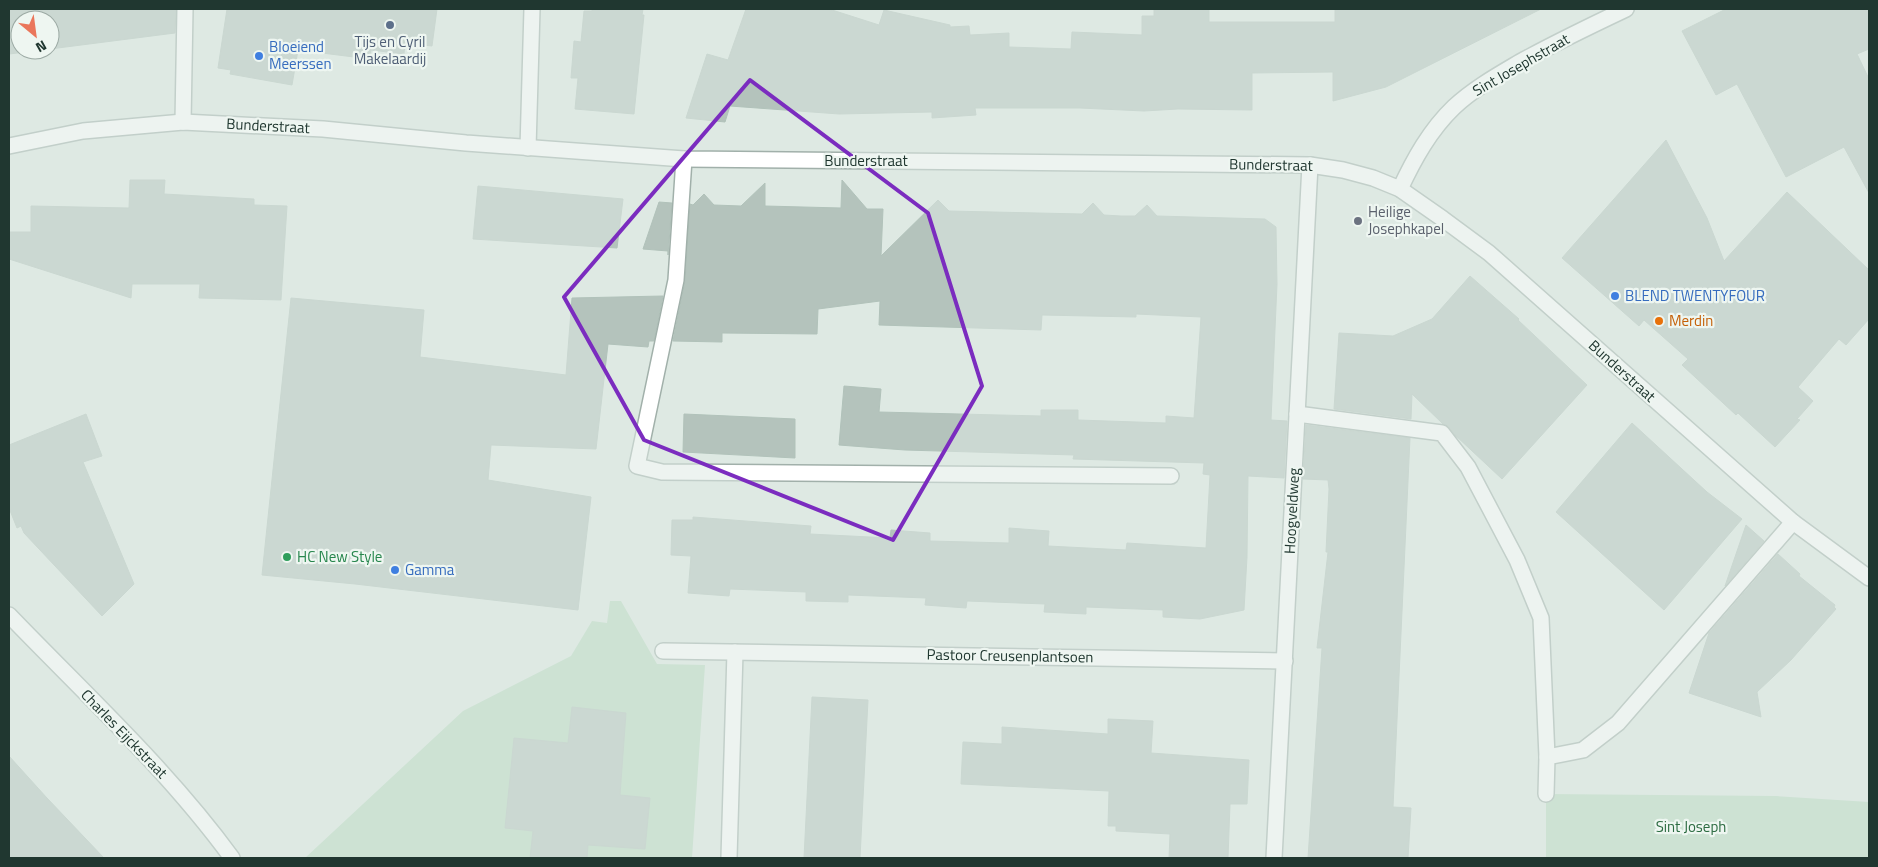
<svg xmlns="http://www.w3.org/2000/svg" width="1878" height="867" viewBox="0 0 1878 867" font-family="'Titillium Web',sans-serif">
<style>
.green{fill:#b8d9bf}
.building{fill:#b4c3bc;stroke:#b1c2ba}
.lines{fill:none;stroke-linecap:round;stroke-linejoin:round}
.minor-casing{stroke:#a1b0aa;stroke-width:18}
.minor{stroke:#fff;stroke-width:15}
.marked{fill:none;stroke:#7b2cbf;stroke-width:4;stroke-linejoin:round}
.service-dot{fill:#5c6f8a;stroke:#eef6f1;stroke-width:2}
.shop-dot{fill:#3f7fe0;stroke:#eef6f1;stroke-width:2}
.worship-dot{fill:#6b7280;stroke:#eef6f1;stroke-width:2}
.food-dot{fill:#e8710a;stroke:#eef6f1;stroke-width:2}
.leisure-dot{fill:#2e9e5b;stroke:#eef6f1;stroke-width:2}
.labels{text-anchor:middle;stroke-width:4.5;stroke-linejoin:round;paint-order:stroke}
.service-label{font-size:15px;fill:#4e5e75;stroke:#eef6f1}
.shop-label{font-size:15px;fill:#366cbe;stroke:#eef6f1;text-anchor:start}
.street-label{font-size:15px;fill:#203730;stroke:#eef6f1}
.worship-label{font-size:15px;fill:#5b616d;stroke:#eef6f1;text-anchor:start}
.food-label{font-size:15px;fill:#c56008;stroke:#eef6f1;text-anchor:start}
.leisure-label{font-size:15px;fill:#27864d;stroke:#eef6f1;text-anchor:start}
.park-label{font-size:15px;fill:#2d6c42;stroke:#eef6f1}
</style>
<rect width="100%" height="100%" fill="#dee9e3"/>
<g class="green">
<path d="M610,601H621L657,664L705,665L692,858H305L463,711L571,656L592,621L607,623Z"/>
<path d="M1546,794L1776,796L1869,802V858H1546Z"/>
</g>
<g class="building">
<path d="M9,9H176L175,33L50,49V20H20V50H43L9,54Z"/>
<path d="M227,9H437L432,46L405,43L404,54L371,50L370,59L298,50L292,85L230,74L231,70L218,68Z"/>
<path d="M592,9H643L642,15H644L634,114L575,109L578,78H571L574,41L581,42L584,11H592Z"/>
<path d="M746,9H829L879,25L884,10L950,25V27L969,26L970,35L1009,33V47L1071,49L1072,32L1142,35V16H1154V9H1209V22H1335V9H1541L1386,87L1333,101V72L1252,73V110L1178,109L1144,111L1080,108H975L976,115L932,118V112L839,114L730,106L725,122L686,118L707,54L728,60Z"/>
<path d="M1726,9H1869V49L1857,54L1869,79V193L1844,147L1786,177L1737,84L1716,95L1682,31Z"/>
<path d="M1666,140L1707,218L1724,261L1787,192L1869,270V319L1846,345L1839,339L1798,387L1813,401L1797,419L1800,420L1775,447L1738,413L1736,415L1682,365L1688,359L1644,320L1639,326L1562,258Z"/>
<path d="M130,180H165L164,194L254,199V205L287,206L281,300L199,298L200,284H132L131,298L9,259V232H31V206L129,208Z"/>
<path d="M842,180L867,209H883L881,256L938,200L949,211L1082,214L1093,203L1104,215L1121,216H1135L1147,205L1157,216L1265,219L1276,227L1277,284L1271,420L1287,421L1284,478L1248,476L1247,557L1244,610L1200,619L1163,617V610L1086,607V614L1044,612L1045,604L967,601L966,608L925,605L926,598L848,595V602L806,601V592L730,589L729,596L688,593L691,556L671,555L672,520H693V517L811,526L810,534L890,538L891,530L930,533V541L1009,543V528L1049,531L1048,546L1126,550L1127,543L1206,548L1210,475L1203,474L1204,463L1073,459L1074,455L905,450L839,445L844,386L881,389L879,412L1041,416V410H1078V420L1166,423V416L1194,418L1201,317L1136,314V317L1042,315L1041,330L879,325L880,301L818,309L817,334L722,333V342L673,341L685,281L690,204L693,205L704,194L714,205L741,206L765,183V206L841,208Z"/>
<path d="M478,186L623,199L617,248L473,239Z"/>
<path d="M659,202L672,203L668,255V251L643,249Z"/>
<path d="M1470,276L1519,319L1518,320L1587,385L1502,479L1455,435L1449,427L1443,424L1412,394L1411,419L1334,409L1339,333L1393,336L1432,319Z"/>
<path d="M663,296L654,341H649L648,347L608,344L596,449L491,445L488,480L591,497L578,610L355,584L262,575L291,298L424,310L420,357L566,375L572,298Z"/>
<path d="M86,414L102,456L83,462L134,584L102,616L24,533L21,526L17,528L9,508V445Z"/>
<path d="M684,414L795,419V458L683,452Z"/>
<path d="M1632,423L1707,492L1742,519L1664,610L1556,512Z"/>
<path d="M1306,425L1410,438L1393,807L1411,808L1408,858H1308L1322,648H1317L1328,552H1326L1329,489L1328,480L1303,479Z"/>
<path d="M1746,525L1764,541L1725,586Z"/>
<path d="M1778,554L1800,574L1799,576L1835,605L1834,607L1836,609L1791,660L1757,692L1761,717L1689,693L1709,633Z"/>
<path d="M812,697L868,700L860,858H804Z"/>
<path d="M572,707L626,713L620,795L650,798L645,849L588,845L587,858H530L533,831L505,828L514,738L568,743Z"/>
<path d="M1108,719L1153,721L1151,753L1249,760L1247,804H1230L1228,858H1169L1170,834L1116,831V826H1108L1109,791L961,784L963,742L1002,744V727L1108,734Z"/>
<path d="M9,756L47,798L104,858H9Z"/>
</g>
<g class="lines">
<defs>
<g id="minor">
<path d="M183,122L185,9"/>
<path d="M9,146L83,131L183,122L323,129L466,143L684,159L1310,165L1343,170L1373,178L1400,189L1443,219L1489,253L1793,522L1869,578"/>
<path d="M528,148L532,9"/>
<path d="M684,159L676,280L637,466L662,472L1171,476"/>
<path d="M1400,189C1414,159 1430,130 1454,107C1473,89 1498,75 1520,62C1555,43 1590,26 1626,9"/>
<path d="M1297,414L1442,433L1468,467L1517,560L1541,618L1547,757L1546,794"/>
<path d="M9,615C85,694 167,769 232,858"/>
<path d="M663,651L1285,661"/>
<path d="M1547,757L1583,750L1618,723L1793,522"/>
<path d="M729,858L735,652"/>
<path d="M1274,858L1310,165"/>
</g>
</defs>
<use href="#minor" class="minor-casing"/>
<use href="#minor" class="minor"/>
</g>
<path d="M0 0H1878V867H0ZM750,80L928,213L982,386L893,540L644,440L564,297Z" fill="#dee9e3" fill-opacity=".55" fill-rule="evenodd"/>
<path class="marked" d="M750,80L928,213L982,386L893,540L644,440L564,297Z"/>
<circle class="service-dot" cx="390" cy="25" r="5"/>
<g class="shop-dot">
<circle cx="259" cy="56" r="5"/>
<circle cx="1615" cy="296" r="5"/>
<circle cx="395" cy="570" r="5"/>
</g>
<circle class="worship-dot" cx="1358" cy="221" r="5"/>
<circle class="food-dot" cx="1659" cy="321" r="5"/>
<circle class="leisure-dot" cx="287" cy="557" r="5"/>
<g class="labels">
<g class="service-label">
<text x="390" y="47">Tijs en Cyril<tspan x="390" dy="17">Makelaardij</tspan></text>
</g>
<g class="shop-label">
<text x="269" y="52">Bloeiend<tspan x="269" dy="17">Meerssen</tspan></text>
<text x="1625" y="301">BLEND TWENTYFOUR</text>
<text x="405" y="575">Gamma</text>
</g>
<g class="street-label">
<text transform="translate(1521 65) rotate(-30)" y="5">Sint Josephstraat</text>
<text transform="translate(268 126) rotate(3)" y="5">Bunderstraat</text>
<text x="866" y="166">Bunderstraat</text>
<text transform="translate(1271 165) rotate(1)" y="5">Bunderstraat</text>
<text transform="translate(1622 371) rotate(42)" y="5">Bunderstraat</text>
<text transform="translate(1292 511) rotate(-87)" y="5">Hoogveldweg</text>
<text transform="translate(1010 656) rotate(1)" y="5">Pastoor Creusenplantsoen</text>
<text transform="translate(124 734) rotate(46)" y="5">Charles Eijckstraat</text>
</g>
<g class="worship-label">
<text x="1368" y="217">Heilige<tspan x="1368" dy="17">Josephkapel</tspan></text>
</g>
<g class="food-label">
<text x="1669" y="326">Merdin</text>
</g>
<g class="leisure-label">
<text x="297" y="562">HC New Style</text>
</g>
<g class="park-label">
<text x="1691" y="832">Sint Joseph</text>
</g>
</g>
<rect width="1878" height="867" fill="none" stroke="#203730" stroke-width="20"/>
<g transform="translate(35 35) rotate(151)"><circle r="24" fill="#eef6f1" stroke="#9caaa4"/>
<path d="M0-4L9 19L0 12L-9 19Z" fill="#ea765b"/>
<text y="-8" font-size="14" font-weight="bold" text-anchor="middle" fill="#203730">N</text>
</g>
</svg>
